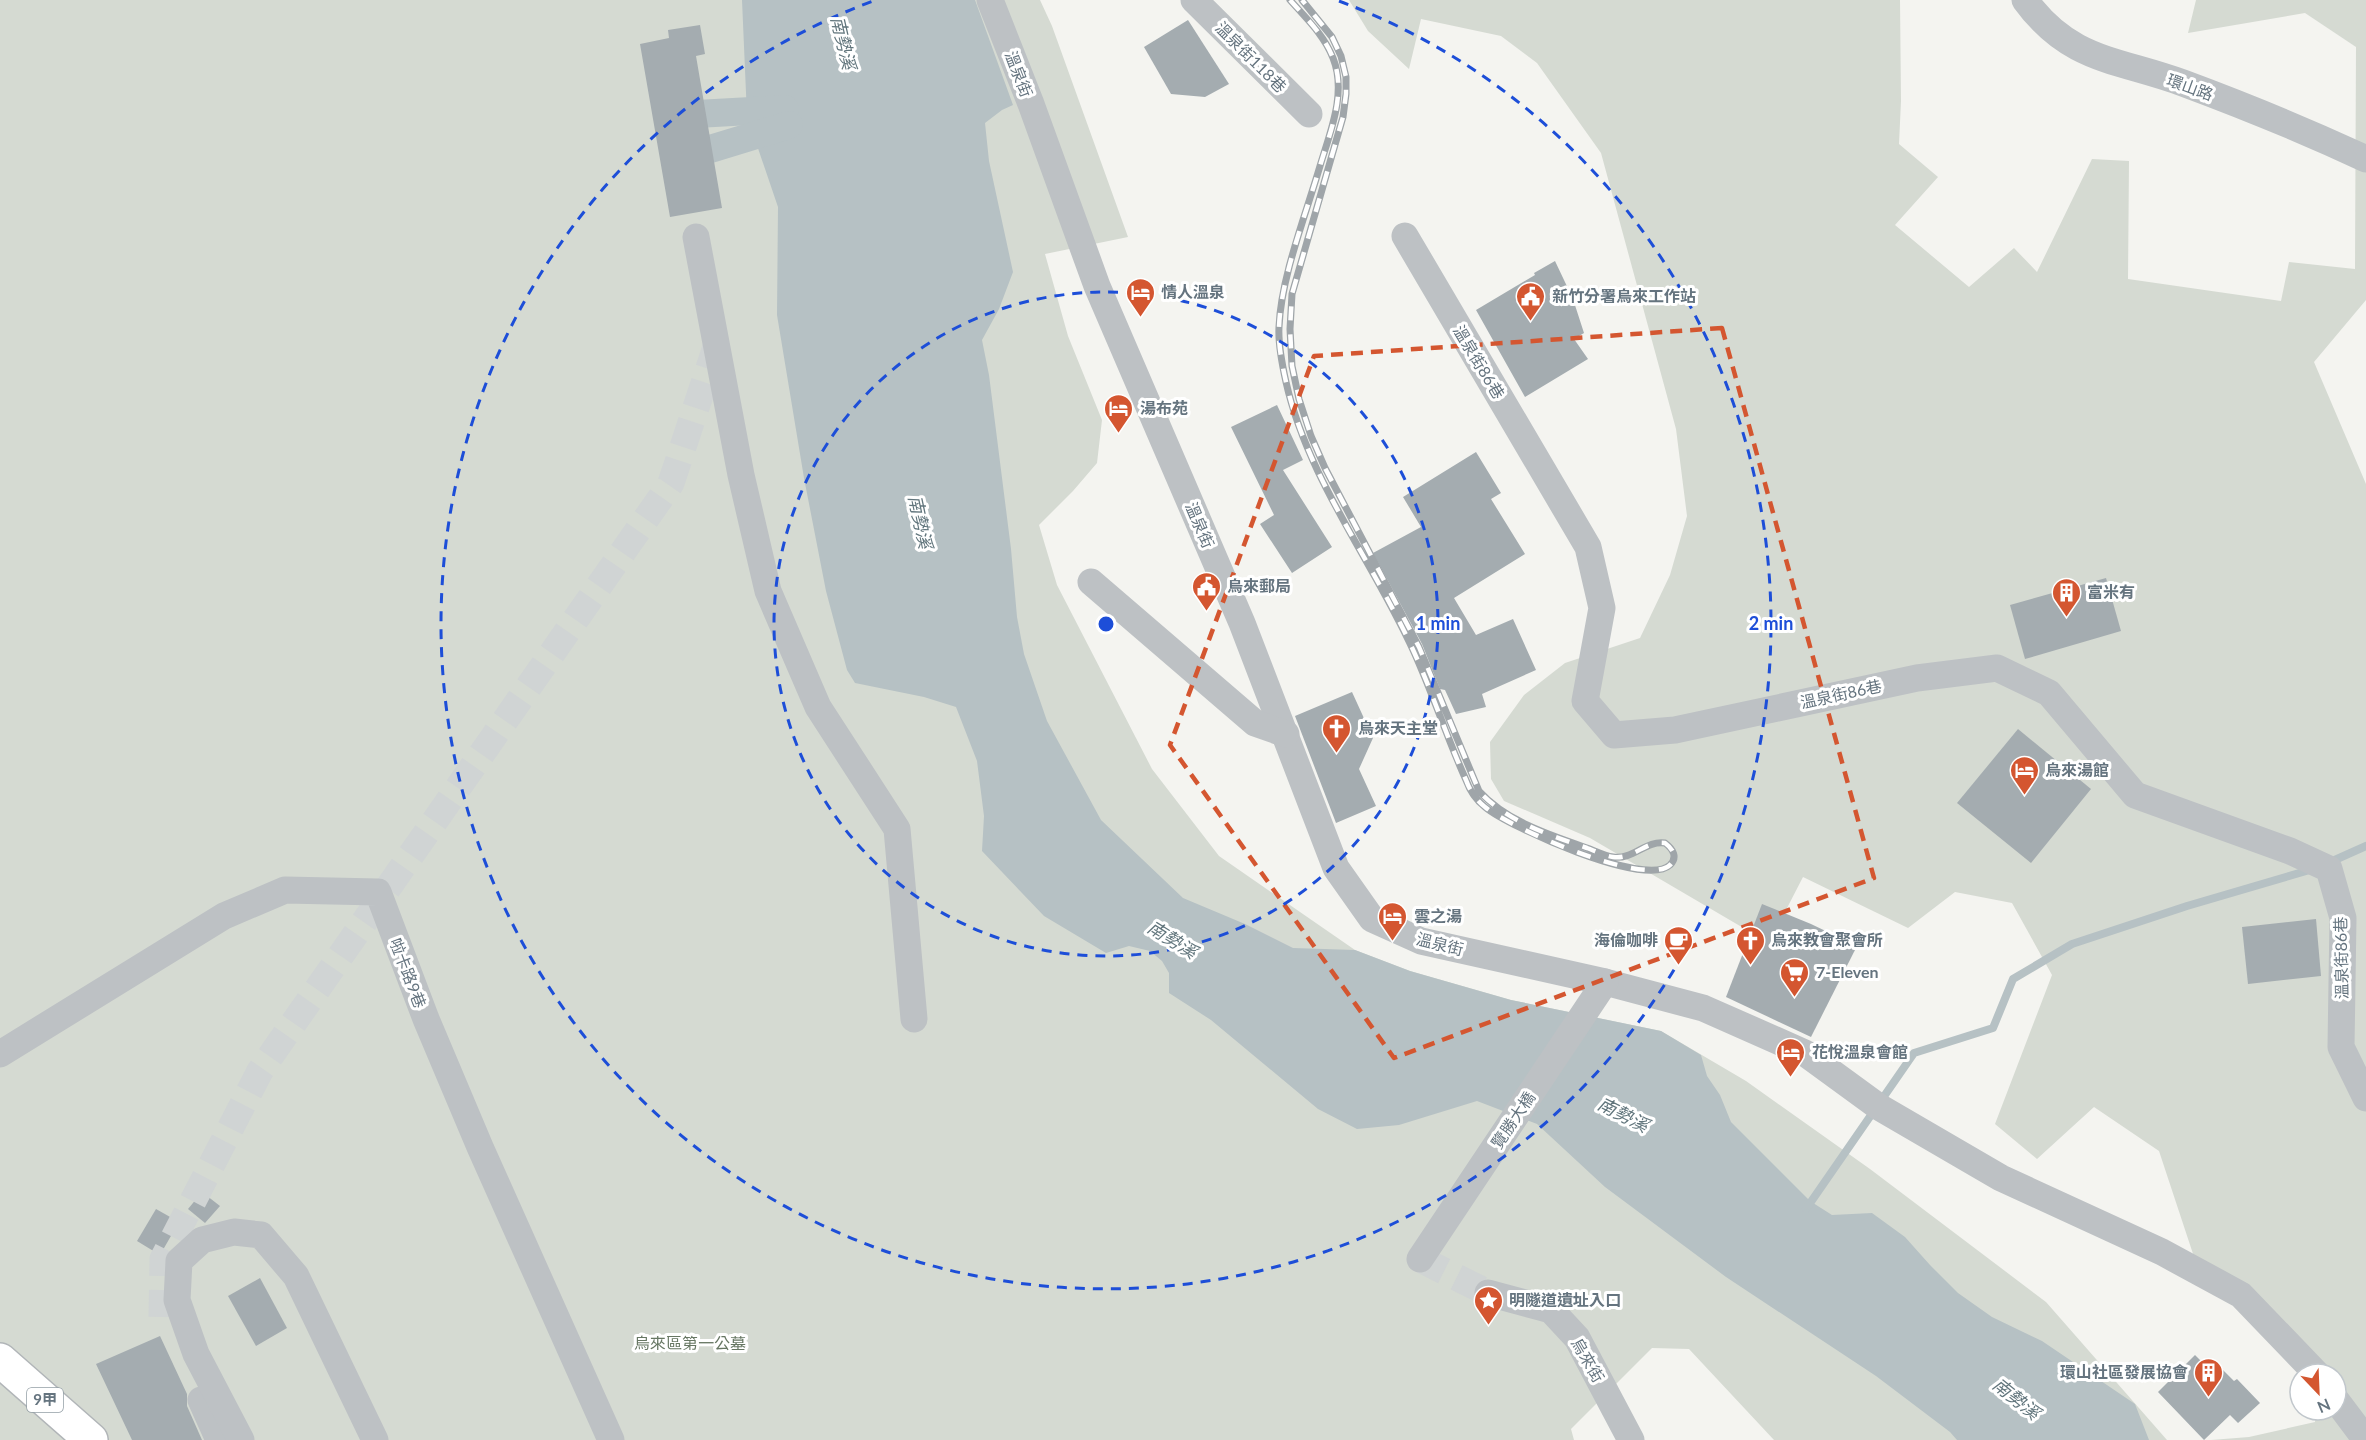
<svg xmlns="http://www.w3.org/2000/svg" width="2366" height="1440" viewBox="0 0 2366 1440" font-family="Lato,'Noto Sans TC',sans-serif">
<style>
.green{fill:#d5dad2}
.water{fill:#b6c1c4}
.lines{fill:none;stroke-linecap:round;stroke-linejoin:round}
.stream{stroke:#b6c1c4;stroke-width:8}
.canal{stroke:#b6c1c4;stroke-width:28}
.building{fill:#a4acb0}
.minor-tunnel{stroke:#d0d4d4;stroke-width:27;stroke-dasharray:27 14;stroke-linecap:butt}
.major-casing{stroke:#b1b5b8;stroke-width:36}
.minor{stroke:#bdc1c4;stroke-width:27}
.major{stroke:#fff;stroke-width:33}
.rail-casing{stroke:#9fa5a9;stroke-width:7}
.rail{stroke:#fff;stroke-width:4.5;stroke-dasharray:14;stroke-linecap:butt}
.marked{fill:none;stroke:#d45630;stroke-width:4.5;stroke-dasharray:12 8;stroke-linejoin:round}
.ring{fill:none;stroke:#1d4ed8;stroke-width:3;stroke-dasharray:10 8}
.labels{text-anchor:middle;stroke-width:6;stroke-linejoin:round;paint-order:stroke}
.shield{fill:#fff;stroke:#939ea5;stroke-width:1.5}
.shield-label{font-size:15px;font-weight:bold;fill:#65747f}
.street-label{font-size:16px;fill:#65747f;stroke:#fff}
.poi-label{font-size:16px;font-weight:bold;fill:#65747f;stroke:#fff;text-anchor:start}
.park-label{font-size:16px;fill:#677763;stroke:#fff}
.water-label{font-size:18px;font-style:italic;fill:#61757c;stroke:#fff}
.centre{fill:#1d4ed8;stroke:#fff;stroke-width:3}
.ring-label{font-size:18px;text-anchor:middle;font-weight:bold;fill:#1d4ed8;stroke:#fff;stroke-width:6;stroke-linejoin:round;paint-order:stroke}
</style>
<rect width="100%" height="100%" fill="#f4f4f0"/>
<g class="green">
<path d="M0,0H1040L1052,26L1128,237L1045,254L1068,336L1102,420L1097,463L1073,491L1039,525L1057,585L1152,769L1219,856L1355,950L1410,971L1511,1000L1661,1031L1746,1081L1870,1169L2046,1302L2167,1440H1774L1689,1349L1652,1348L1571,1429L1574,1440H0Z"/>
<path d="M1349,0H1900L1901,101L1899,144L1938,177L1895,225L1969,287L2014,248L2037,272L2092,159L2129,161L2128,279L2281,301L2289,262L2355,269L2356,47L2305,13L2188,33L2196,0H2366V300L2314,362L2366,484V1440H2211L2249,1437L2315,1422L2316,1410H2336V1374H2322L2199,1272L2159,1151L2094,1107L2037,1159L1995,1124L2052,975L2012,903L1955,892L1908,928L1803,877L1769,943L1590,838L1504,801L1491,779L1490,742L1524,695L1565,663L1640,638L1670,575L1687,516L1676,429L1601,153L1537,63L1501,36L1421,19L1409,69L1368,31Z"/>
</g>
<path class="water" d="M742,0H975L1013,105L1002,110L985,123L989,161L1013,272L999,309L982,340L989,375L1011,549L1017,617L1024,654L1047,721L1101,820L1183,898L1245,924L1293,948L1355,950L1410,971L1511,1000L1661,1031L1701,1055L1707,1076L1720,1095L1731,1122L1810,1201L1832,1215L1872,1213L1905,1237L1930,1265L1958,1293L1992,1317L2042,1341L2135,1404L2149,1440H1957L1950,1432L1876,1376L1726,1277L1605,1187L1537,1124L1477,1101L1399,1125L1357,1129L1318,1109L1211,1020L1169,993V973L1162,961L1150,951L1129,946L1106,953L1044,916L982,851L984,816L977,761L956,707L924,697L855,683L847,670L826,591L804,478L777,315L778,207L747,116Z"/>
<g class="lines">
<g class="stream">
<path d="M2328,863L2366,846"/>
<path d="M1806,1209L1914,1053L1993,1028L2013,979L2072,944L2187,906L2313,869"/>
</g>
<g class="canal">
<path d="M679,115L785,109"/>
<path d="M684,157L789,125"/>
</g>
</g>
<g class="building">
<path d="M1188,20L1229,84L1205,97L1171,94L1144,47Z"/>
<path d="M700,25L705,54L696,56L722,208L670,217L640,44L669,38L668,30Z"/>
<path d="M1555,261L1573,299L1584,333L1574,339L1588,359L1525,397L1476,310L1535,275L1534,273Z"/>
<path d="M1277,405L1303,460L1283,470L1332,547L1292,573L1260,524L1274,515L1231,427Z"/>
<path d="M1476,452L1501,493L1491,499L1525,554L1454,598L1476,635L1513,619L1536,670L1482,694L1486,707L1456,714L1445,690L1440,689L1422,644L1373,553L1421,527L1403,497Z"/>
<path d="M2106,578L2121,631L2025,659L2010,605Z"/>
<path d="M1352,692L1373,738L1359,769L1376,806L1336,823L1295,716Z"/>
<path d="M2018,729L2091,789L2031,863L1957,803Z"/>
<path d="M1762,904L1811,924L1857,946L1811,1037L1726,997Z"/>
<path d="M2316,919L2321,976L2248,984L2242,927Z"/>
<path d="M202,1192L220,1206L205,1223L188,1209Z"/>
<path d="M156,1209L179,1222L160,1255L137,1241Z"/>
<path d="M260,1278L287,1328L256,1346L228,1296Z"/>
<path d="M160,1336L187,1394V1406L202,1440H132L96,1364Z"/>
<path d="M2195,1355L2212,1372L2219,1366L2234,1381L2237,1379L2260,1403L2238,1423L2230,1415L2204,1440L2158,1392Z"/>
</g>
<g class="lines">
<g class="minor-tunnel">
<path d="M1420,1259L1488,1293"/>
<path d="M162,1317L163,1259L260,1071L671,483L716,347"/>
</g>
<defs>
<path id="major" d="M0,1360L91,1440"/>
</defs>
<use href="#major" class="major-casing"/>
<g class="minor">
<path d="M990,0L1031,104L1097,286L1242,623L1336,868L1372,919L1421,941L1605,982L1703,1008L1805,1053L1879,1107L2001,1178L2162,1252L2241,1295L2317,1374"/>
<path d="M1194,0L1309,114"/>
<path d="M2025,0C2070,62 2118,59 2183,83C2245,106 2306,131 2366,159"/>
<path d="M1405,236L1588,547L1602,608L1585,701L1614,735L1675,730L1917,678L1997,668L2049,693L2135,795L2290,851L2329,869L2343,918L2341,1047L2366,1098"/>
<path d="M696,237L741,475L768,591L818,707L897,829L914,1019"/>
<path d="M1091,582L1255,723L1286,734"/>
<path d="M0,1054L224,916L285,890L378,892L426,1019L480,1147L611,1440"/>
<path d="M1420,1259L1605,982"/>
<path d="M1488,1293L1551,1310L1577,1338L1631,1440"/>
<path d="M201,1400L219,1440"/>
<path d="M2336,1400L2366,1440"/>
<path d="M241,1440L196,1354L177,1300L179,1261L202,1240L234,1232L261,1235L296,1276L375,1440"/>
</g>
<use href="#major" class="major"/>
<defs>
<path id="rail" d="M1290,0C1306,18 1324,35 1333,58C1347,93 1330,132 1320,166C1306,214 1281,277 1279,327C1278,344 1282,364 1286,382C1308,480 1373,561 1414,652C1433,694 1447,738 1466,780C1470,791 1476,800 1485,807C1509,827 1645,888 1670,865C1678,857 1673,849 1665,843C1646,840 1633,860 1613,857C1605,856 1595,851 1587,848C1549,835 1506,821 1479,791L1419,647L1325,468L1311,436L1299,399L1292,366L1290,329L1292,294L1343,117L1346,94V77L1341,56L1332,37L1302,0"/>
</defs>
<use href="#rail" class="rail-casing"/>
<use href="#rail" class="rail"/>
</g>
<path class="marked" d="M1722,328L1874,878L1394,1058L1170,745L1314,356Z"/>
<g class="ring">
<circle cx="1106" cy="624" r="332"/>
<path d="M1339 1A665 665 0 1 1 873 1"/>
</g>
<defs>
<symbol id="hotel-pin" viewBox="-11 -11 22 30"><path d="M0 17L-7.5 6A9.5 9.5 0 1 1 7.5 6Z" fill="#d45630" stroke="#fff"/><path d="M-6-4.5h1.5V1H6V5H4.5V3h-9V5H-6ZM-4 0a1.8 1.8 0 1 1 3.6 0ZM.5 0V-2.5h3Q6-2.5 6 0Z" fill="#fff"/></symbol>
<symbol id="civic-pin" viewBox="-11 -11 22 30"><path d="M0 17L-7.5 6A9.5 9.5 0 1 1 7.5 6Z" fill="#d45630" stroke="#fff"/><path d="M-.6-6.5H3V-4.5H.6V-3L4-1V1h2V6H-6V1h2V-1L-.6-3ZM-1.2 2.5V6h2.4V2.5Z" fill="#fff"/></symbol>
<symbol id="building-pin" viewBox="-11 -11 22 30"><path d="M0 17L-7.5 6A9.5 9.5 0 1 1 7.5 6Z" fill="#d45630" stroke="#fff"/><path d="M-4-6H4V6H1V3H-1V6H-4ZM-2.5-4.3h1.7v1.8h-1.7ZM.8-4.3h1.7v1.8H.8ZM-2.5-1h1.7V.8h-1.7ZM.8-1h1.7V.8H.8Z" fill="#fff"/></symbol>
<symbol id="church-pin" viewBox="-11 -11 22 30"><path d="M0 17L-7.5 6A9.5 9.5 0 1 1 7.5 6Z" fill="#d45630" stroke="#fff"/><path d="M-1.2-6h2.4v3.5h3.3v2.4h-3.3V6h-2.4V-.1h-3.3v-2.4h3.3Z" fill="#fff"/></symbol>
<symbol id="cafe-pin" viewBox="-11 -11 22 30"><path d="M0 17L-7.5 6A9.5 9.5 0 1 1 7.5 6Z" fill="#d45630" stroke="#fff"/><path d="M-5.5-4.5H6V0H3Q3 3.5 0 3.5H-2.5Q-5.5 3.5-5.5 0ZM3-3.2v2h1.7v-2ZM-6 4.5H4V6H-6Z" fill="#fff"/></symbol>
<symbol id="supermarket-pin" viewBox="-11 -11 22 30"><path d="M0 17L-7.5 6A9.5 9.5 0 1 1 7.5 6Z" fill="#d45630" stroke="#fff"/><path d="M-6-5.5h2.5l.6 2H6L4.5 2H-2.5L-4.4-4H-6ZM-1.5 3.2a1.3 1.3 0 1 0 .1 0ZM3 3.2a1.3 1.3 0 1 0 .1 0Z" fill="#fff"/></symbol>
<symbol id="sight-pin" viewBox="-11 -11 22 30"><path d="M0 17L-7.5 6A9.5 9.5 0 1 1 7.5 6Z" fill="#d45630" stroke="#fff"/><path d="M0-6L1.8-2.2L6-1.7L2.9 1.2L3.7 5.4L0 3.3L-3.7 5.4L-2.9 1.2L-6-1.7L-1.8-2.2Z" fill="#fff"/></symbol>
</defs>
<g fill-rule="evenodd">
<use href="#hotel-pin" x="1124" y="276" width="33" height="45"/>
<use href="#civic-pin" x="1514" y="280" width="33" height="45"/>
<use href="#hotel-pin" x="1102" y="392" width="33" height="45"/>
<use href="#civic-pin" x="1190" y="570" width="33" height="45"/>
<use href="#building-pin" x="2050" y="576" width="33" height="45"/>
<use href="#church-pin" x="1320" y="712" width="33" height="45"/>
<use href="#hotel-pin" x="2008" y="754" width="33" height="45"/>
<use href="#hotel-pin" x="1376" y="900" width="33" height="45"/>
<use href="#cafe-pin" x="1662" y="924" width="33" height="45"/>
<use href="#church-pin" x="1734" y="924" width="33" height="45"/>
<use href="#supermarket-pin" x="1778" y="956" width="33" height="45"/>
<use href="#hotel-pin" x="1774" y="1036" width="33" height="45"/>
<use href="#sight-pin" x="1472" y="1284" width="33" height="45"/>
<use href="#building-pin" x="2192" y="1356" width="33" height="45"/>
</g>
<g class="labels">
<rect class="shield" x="27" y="1388" width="36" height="24" rx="4.5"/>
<g class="shield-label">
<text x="45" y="1405">9甲</text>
</g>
<g class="street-label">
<text transform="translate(1251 57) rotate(45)" y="6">溫泉街118巷</text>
<text transform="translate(1019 74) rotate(69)" y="6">溫泉街</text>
<text transform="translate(2190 87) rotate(20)" y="6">環山路</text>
<text transform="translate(1479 362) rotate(59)" y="6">溫泉街86巷</text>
<text transform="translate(1200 525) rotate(67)" y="6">溫泉街</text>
<text transform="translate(1841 694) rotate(-12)" y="6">溫泉街86巷</text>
<text transform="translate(1440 944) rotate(14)" y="6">溫泉街</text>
<text transform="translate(2341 958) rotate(-91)" y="6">溫泉街86巷</text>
<text transform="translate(408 973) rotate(69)" y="6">啦卡路9巷</text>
<text transform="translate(1513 1120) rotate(-56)" y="6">覽勝大橋</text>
<text transform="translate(1588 1360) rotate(60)" y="6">烏來街</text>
</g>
<g class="poi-label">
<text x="1161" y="298">情人溫泉</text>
<text x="1552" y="302">新竹分署烏來工作站</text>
<text x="1140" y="414">湯布苑</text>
<text x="1227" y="592">烏來郵局</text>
<text x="2087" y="598">富米有</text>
<text x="1358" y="734">烏來天主堂</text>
<text x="2045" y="776">烏來湯館</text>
<text x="1414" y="922">雲之湯</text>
<text x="1658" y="946" text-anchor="end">海倫咖啡</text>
<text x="1771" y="946">烏來教會聚會所</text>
<text x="1816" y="978">7-Eleven</text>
<text x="1812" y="1058">花悅溫泉會館</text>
<text x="1509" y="1306">明隧道遺址入口</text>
<text x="2188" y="1378" text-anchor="end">環山社區發展協會</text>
</g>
<g class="park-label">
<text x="690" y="1349">烏來區第一公墓</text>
</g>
<g class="water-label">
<text transform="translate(843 43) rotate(77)" y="6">南勢溪</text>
<text transform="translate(920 522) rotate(78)" y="6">南勢溪</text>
<text transform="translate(1172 940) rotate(32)" y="6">南勢溪</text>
<text transform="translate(1623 1115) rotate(27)" y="6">南勢溪</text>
<text transform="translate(2016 1399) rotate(39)" y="6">南勢溪</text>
</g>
</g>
<circle cx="1106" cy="624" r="9" class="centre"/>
<g class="ring-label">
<text x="1438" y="630">1 min</text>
<text x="1771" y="630">2 min</text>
</g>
<g transform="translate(2318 1392) rotate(157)"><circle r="28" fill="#ffffff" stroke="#c1c7cc" stroke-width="1.5"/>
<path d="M0-4.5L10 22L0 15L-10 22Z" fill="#d45630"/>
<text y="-9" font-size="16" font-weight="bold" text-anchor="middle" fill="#65747f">N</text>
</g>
</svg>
